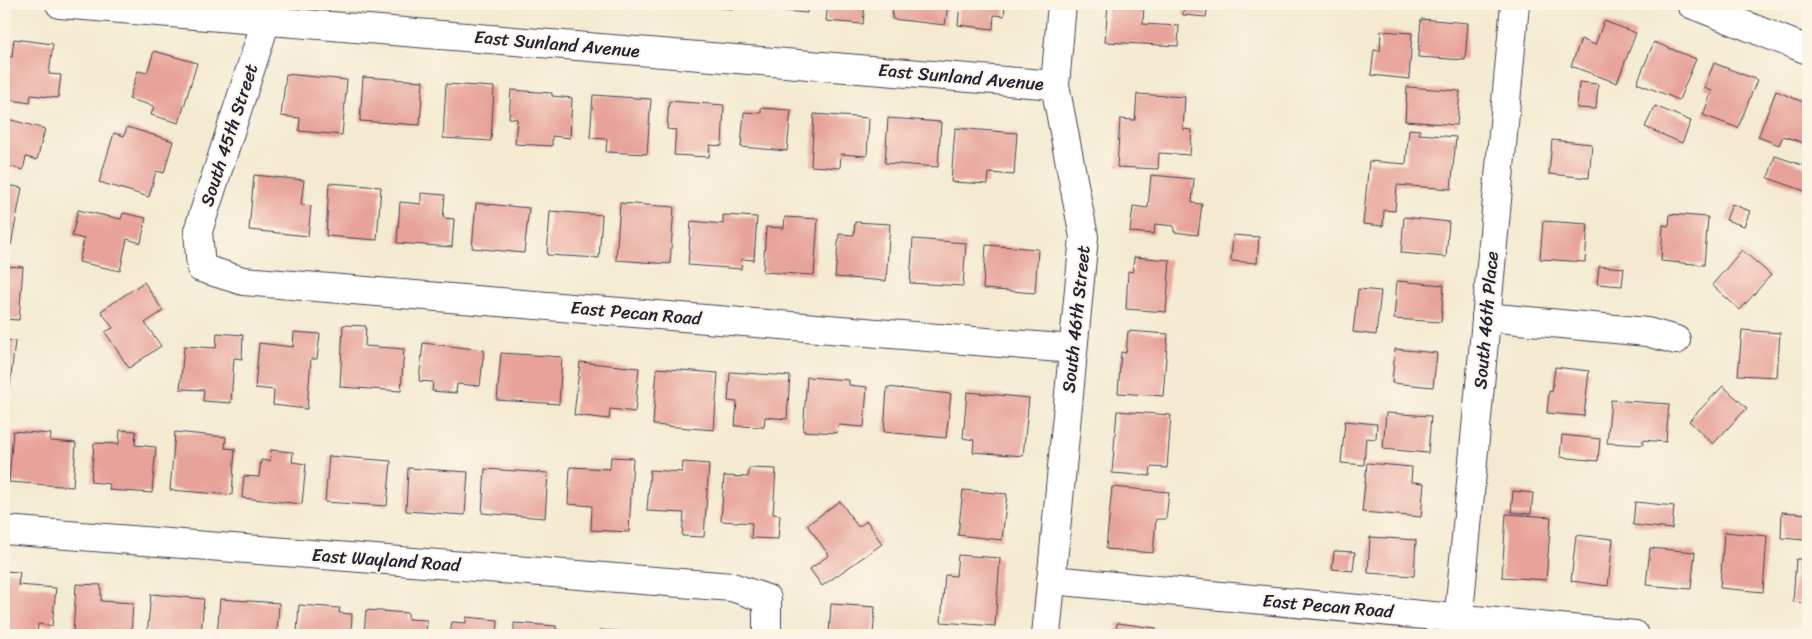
<svg xmlns="http://www.w3.org/2000/svg" width="1812" height="639" viewBox="0 0 1812 639" font-family="Sriracha,sans-serif">
<style>
.building{fill:#e7a299}
.lines{fill:none;stroke-linecap:round;stroke-linejoin:round}
.minor-casing{stroke:#424052;stroke-width:30}
.minor{stroke:#fff;stroke-width:28}
.labels{text-anchor:middle;stroke-width:4;stroke-linejoin:round;paint-order:stroke}
.street-label{font-size:18px;fill:#22223b;stroke:#fcf5e5}
</style>
<rect width="100%" height="100%" fill="#fcf5e5"/>
<filter id="ink" filterUnits="userSpaceOnUse"><feTurbulence type="fractalNoise" baseFrequency=".02" numOctaves="2"/><feDisplacementMap in="SourceGraphic" scale="10" xChannelSelector="R" yChannelSelector="G"/><feConvolveMatrix kernelMatrix="1 2 1 2 8 2 1 2 1" color-interpolation-filters="sRGB"/></filter>
<filter id="wash" filterUnits="userSpaceOnUse"><feTurbulence type="fractalNoise" baseFrequency=".0096" numOctaves="4" result="noise"/><feDisplacementMap in="SourceGraphic" scale="20" xChannelSelector="R" yChannelSelector="G"/><feGaussianBlur stdDeviation="1.12" result="paint"/><feColorMatrix in="noise" values="0 0 0 0 0 0 0 0 0 0 0 0 0 0 0 0 0 1.4 0 .05"/><feComposite in="paint" operator="in"/></filter>
<g filter="url(#wash)">
<rect width="100%" height="100%" fill="#f4ead1"/>
<g id="blocks">
<g class="building">
<path d="M698,4H733V9L698,5Z"/>
<path d="M762,4H807V13L762,9Z"/>
<path d="M828,4H865L863,24L826,21Z"/>
<path d="M893,4H948L945,25L892,19Z"/>
<path d="M960,4H1005L1004,16L994,15L993,29L958,25Z"/>
<path d="M1108,4H1144L1143,24L1179,26L1178,46L1105,42Z"/>
<path d="M1184,4H1208L1206,17L1183,15Z"/>
<path d="M1421,19L1468,23L1465,60L1418,57Z"/>
<path d="M1604,21L1636,33L1617,83L1571,66L1581,39L1595,45Z"/>
<path d="M1381,31L1412,33L1409,79L1371,75L1374,50L1380,51Z"/>
<path d="M14,39L53,44L49,74L61,75L58,98L31,95L30,103L4,99L5,56L12,57Z"/>
<path d="M1654,42L1696,59L1679,100L1637,83Z"/>
<path d="M154,51L197,63L179,123L151,115L154,106L129,99L138,71L147,73Z"/>
<path d="M1714,63L1757,80L1738,128L1703,115L1712,91L1704,88Z"/>
<path d="M286,74L347,80L342,135L299,131L300,118L281,116Z"/>
<path d="M363,77L423,81L420,125L360,121Z"/>
<path d="M1579,82L1598,84L1596,109L1577,108Z"/>
<path d="M446,84L494,87L491,141L443,138Z"/>
<path d="M1407,87L1460,91L1457,125L1405,121Z"/>
<path d="M511,90L552,93V96L572,98L570,138L552,136V146L515,144L517,119L509,118Z"/>
<path d="M1776,91L1808,104V132L1804,143L1783,136L1779,145L1758,137Z"/>
<path d="M1137,94L1185,97L1183,129L1192,130L1190,155L1159,153L1158,169L1117,167L1120,119L1135,120Z"/>
<path d="M593,95L651,99L647,154L606,152L607,139L590,138Z"/>
<path d="M669,101L724,105L722,146L710,145L709,157L674,155L676,130L667,129Z"/>
<path d="M1655,106L1691,121L1682,143L1645,127Z"/>
<path d="M761,108L791,110L787,151L741,147L744,112L761,113Z"/>
<path d="M814,114L869,118L867,156L841,154L840,168L811,166Z"/>
<path d="M4,118L45,129L37,160L26,157L23,170L4,165Z"/>
<path d="M888,118L941,122L938,167L885,163Z"/>
<path d="M127,127L173,141L164,173L156,171L149,197L99,182L114,133L124,136Z"/>
<path d="M955,128L1017,133L1014,175L989,173L988,184L951,182Z"/>
<path d="M1409,129L1420,130L1419,134L1456,137L1451,189L1397,185L1395,211L1384,210L1383,226L1363,224L1369,161L1406,164Z"/>
<path d="M1552,140L1592,144L1589,178L1549,174Z"/>
<path d="M1775,156L1808,167V181L1805,191L1768,178Z"/>
<path d="M254,175L304,180L301,205L311,206L308,236L249,230Z"/>
<path d="M1151,175L1194,179L1192,203L1202,204L1198,235L1174,232V226L1155,224L1154,234L1130,232L1133,206L1148,208Z"/>
<path d="M329,183L381,187L377,240L326,236Z"/>
<path d="M4,184L22,188L11,245L4,244Z"/>
<path d="M421,193L445,195L443,218L454,219L452,247L397,243L400,202L421,204Z"/>
<path d="M476,203L529,208L524,253L472,248Z"/>
<path d="M620,203L674,207L670,264L616,260Z"/>
<path d="M1732,204L1750,211L1744,226L1726,220Z"/>
<path d="M78,210L121,219L123,213L146,218L141,243L127,239L120,271L79,262L84,239L72,236Z"/>
<path d="M550,211L602,215L599,258L547,255Z"/>
<path d="M1670,214L1708,217L1704,265L1661,261L1663,225L1669,226Z"/>
<path d="M723,215L757,217L754,260L742,259L741,269L688,265L691,221L723,224Z"/>
<path d="M785,217L818,219L814,275L763,272L766,227L784,228Z"/>
<path d="M1404,217L1449,222L1446,257L1401,253Z"/>
<path d="M1543,221L1588,224L1585,262L1540,259Z"/>
<path d="M855,222L890,224L886,281L835,277L839,234L854,235Z"/>
<path d="M1233,235L1259,237L1257,263L1231,261Z"/>
<path d="M913,239L966,243L963,286L910,283Z"/>
<path d="M986,245L1038,249L1035,293L983,289Z"/>
<path d="M1742,250L1771,275L1740,310L1712,285Z"/>
<path d="M1134,257L1170,260L1166,312L1126,309L1128,271L1133,272Z"/>
<path d="M4,266L23,267L19,320L4,319Z"/>
<path d="M1599,266L1624,268L1622,286L1597,284Z"/>
<path d="M1397,281L1444,285L1441,322L1394,319Z"/>
<path d="M144,282L163,311L145,323L161,346L129,368L105,332L113,328L101,311Z"/>
<path d="M1358,289L1381,291L1376,335L1353,332Z"/>
<path d="M343,325L366,326L365,346L404,349L401,391L340,387Z"/>
<path d="M1742,330L1780,333L1777,377L1738,375Z"/>
<path d="M1128,331L1168,334L1163,396L1118,393L1121,352L1126,353Z"/>
<path d="M294,332L320,334L317,359H311L307,409L273,405L274,390L255,388L259,343L293,347Z"/>
<path d="M217,333L243,335L242,359L234,358L231,403L203,401L204,390L180,389L184,346L216,348Z"/>
<path d="M4,340L15,341L10,386L4,385Z"/>
<path d="M423,343L484,350L480,386L457,384L456,393L432,391L433,382L419,381Z"/>
<path d="M1395,349L1437,353L1433,387L1392,383Z"/>
<path d="M501,353L562,357L559,404L497,400Z"/>
<path d="M580,362L639,368L635,412L610,409L609,419L574,415Z"/>
<path d="M1555,367L1589,371L1584,416L1547,413L1549,391L1552,392Z"/>
<path d="M657,368L718,373L714,430L653,425Z"/>
<path d="M730,372L790,376L787,419L765,417L764,427L735,426L737,402L728,401Z"/>
<path d="M807,377L849,380V385L867,387L864,427L838,425L837,433L803,431Z"/>
<path d="M1723,386L1747,408L1713,444L1689,421Z"/>
<path d="M887,387L951,394L946,438L884,432Z"/>
<path d="M967,392L1029,398L1023,456L973,452L974,440L963,438Z"/>
<path d="M1611,400L1669,404L1666,442L1643,440V445L1607,443Z"/>
<path d="M1117,411L1171,415L1167,468L1151,467L1150,476L1112,473Z"/>
<path d="M1386,413L1431,416L1428,453L1383,449Z"/>
<path d="M1345,421L1377,424L1376,439L1366,438L1364,465L1341,463Z"/>
<path d="M120,430L136,431L135,445L156,447L152,493L109,490L110,484L91,482L94,443L119,444Z"/>
<path d="M13,431L51,434L50,441L76,443L73,487L9,482Z"/>
<path d="M175,432L226,437L225,448L235,449L232,495L170,490Z"/>
<path d="M1562,435L1600,439L1598,461L1560,457Z"/>
<path d="M271,450L293,452L292,462L306,464L302,504L242,498L244,476L259,477L261,460L270,461Z"/>
<path d="M329,456L391,461L387,506L325,502Z"/>
<path d="M611,457L633,458L629,532L591,530L592,506L568,504L570,467L610,469Z"/>
<path d="M683,462L709,464L704,537L682,536L684,513L647,511L650,470L682,472Z"/>
<path d="M1367,463L1412,467L1411,482L1424,483L1421,517L1362,512Z"/>
<path d="M408,468L468,472L465,515L406,511Z"/>
<path d="M749,468L776,469L773,514L780,515L778,539L751,538L752,523L721,521L724,476L748,477Z"/>
<path d="M485,469L548,473L545,518L482,513Z"/>
<path d="M1112,487L1169,492L1166,519H1156L1153,553L1106,549Z"/>
<path d="M963,490L1007,494L1002,540L958,535Z"/>
<path d="M1513,491L1533,493L1531,514L1511,512Z"/>
<path d="M840,501L858,527L867,521L882,544L822,586L810,569L829,555L807,525Z"/>
<path d="M1635,502L1674,506L1672,529L1633,525Z"/>
<path d="M1782,512L1808,514V544H1804L1805,540L1781,538Z"/>
<path d="M1506,514L1551,517L1546,580L1502,577Z"/>
<path d="M1724,532L1767,536L1763,592L1720,588Z"/>
<path d="M1576,535L1613,539L1608,586L1571,581Z"/>
<path d="M1370,537L1416,540L1414,576L1368,573Z"/>
<path d="M1650,548L1695,552L1691,589L1646,585Z"/>
<path d="M1334,551L1355,552L1353,571L1332,569Z"/>
<path d="M958,555L1000,558L995,626L941,622L945,575L956,576Z"/>
<path d="M1796,559H1808V603L1793,602Z"/>
<path d="M4,571L20,572L18,585L56,588L52,626L38,624L37,635L4,632Z"/>
<path d="M76,584L101,585V601L133,603L131,635H73Z"/>
<path d="M151,594L204,599L201,635H147Z"/>
<path d="M220,599L279,603L277,635H217Z"/>
<path d="M831,604L875,607L873,635H829Z"/>
<path d="M299,605L340,608L339,613L352,614L351,635L297,634Z"/>
<path d="M366,610L408,613V619L427,620L426,635H364Z"/>
<path d="M466,617L498,620L497,635H450L452,622L466,623Z"/>
<path d="M514,623L556,626V630L576,632V635H514Z"/>
<path d="M1117,623L1156,628L1155,635H1116Z"/>
<path d="M600,630L646,633V635H599Z"/>
</g>
</g>
</g>
<g filter="url(#ink)">
<use href="#blocks" fill-opacity="0" stroke="#424052" stroke-width="1"/>
<g class="lines">
<defs>
<g id="minor">
<path d="M60,4L1055,85"/>
<path d="M268,4L266,21L198,231L201,268L243,281L1073,349"/>
<path d="M1691,4L1808,50"/>
<path d="M1486,317L1647,332L1676,340"/>
<path d="M4,530L732,587L767,599V635"/>
<path d="M1051,580L1635,635"/>
<path d="M1046,635L1084,237L1055,85L1062,4"/>
<path d="M1457,635L1515,4"/>
</g>
</defs>
<use href="#minor" class="minor-casing"/>
<use href="#minor" class="minor"/>
</g>
</g>
<g class="labels">
<g class="street-label">
<text transform="translate(557 44) rotate(5)" y="6">East Sunland Avenue</text>
<text transform="translate(961 77) rotate(5)" y="6">East Sunland Avenue</text>
<text transform="translate(229 135) rotate(-72)" y="6">South 45th Street</text>
<text transform="translate(636 313) rotate(5)" y="6">East Pecan Road</text>
<text transform="translate(1076 319) rotate(-84)" y="6">South 46th Street</text>
<text transform="translate(1486 320) rotate(-85)" y="6">South 46th Place</text>
<text transform="translate(386 560) rotate(4)" y="6">East Wayland Road</text>
<text transform="translate(1328 606) rotate(5)" y="6">East Pecan Road</text>
</g>
</g>
<rect width="1812" height="639" fill="none" stroke="#fcf5e5" stroke-width="20"/>
</svg>
